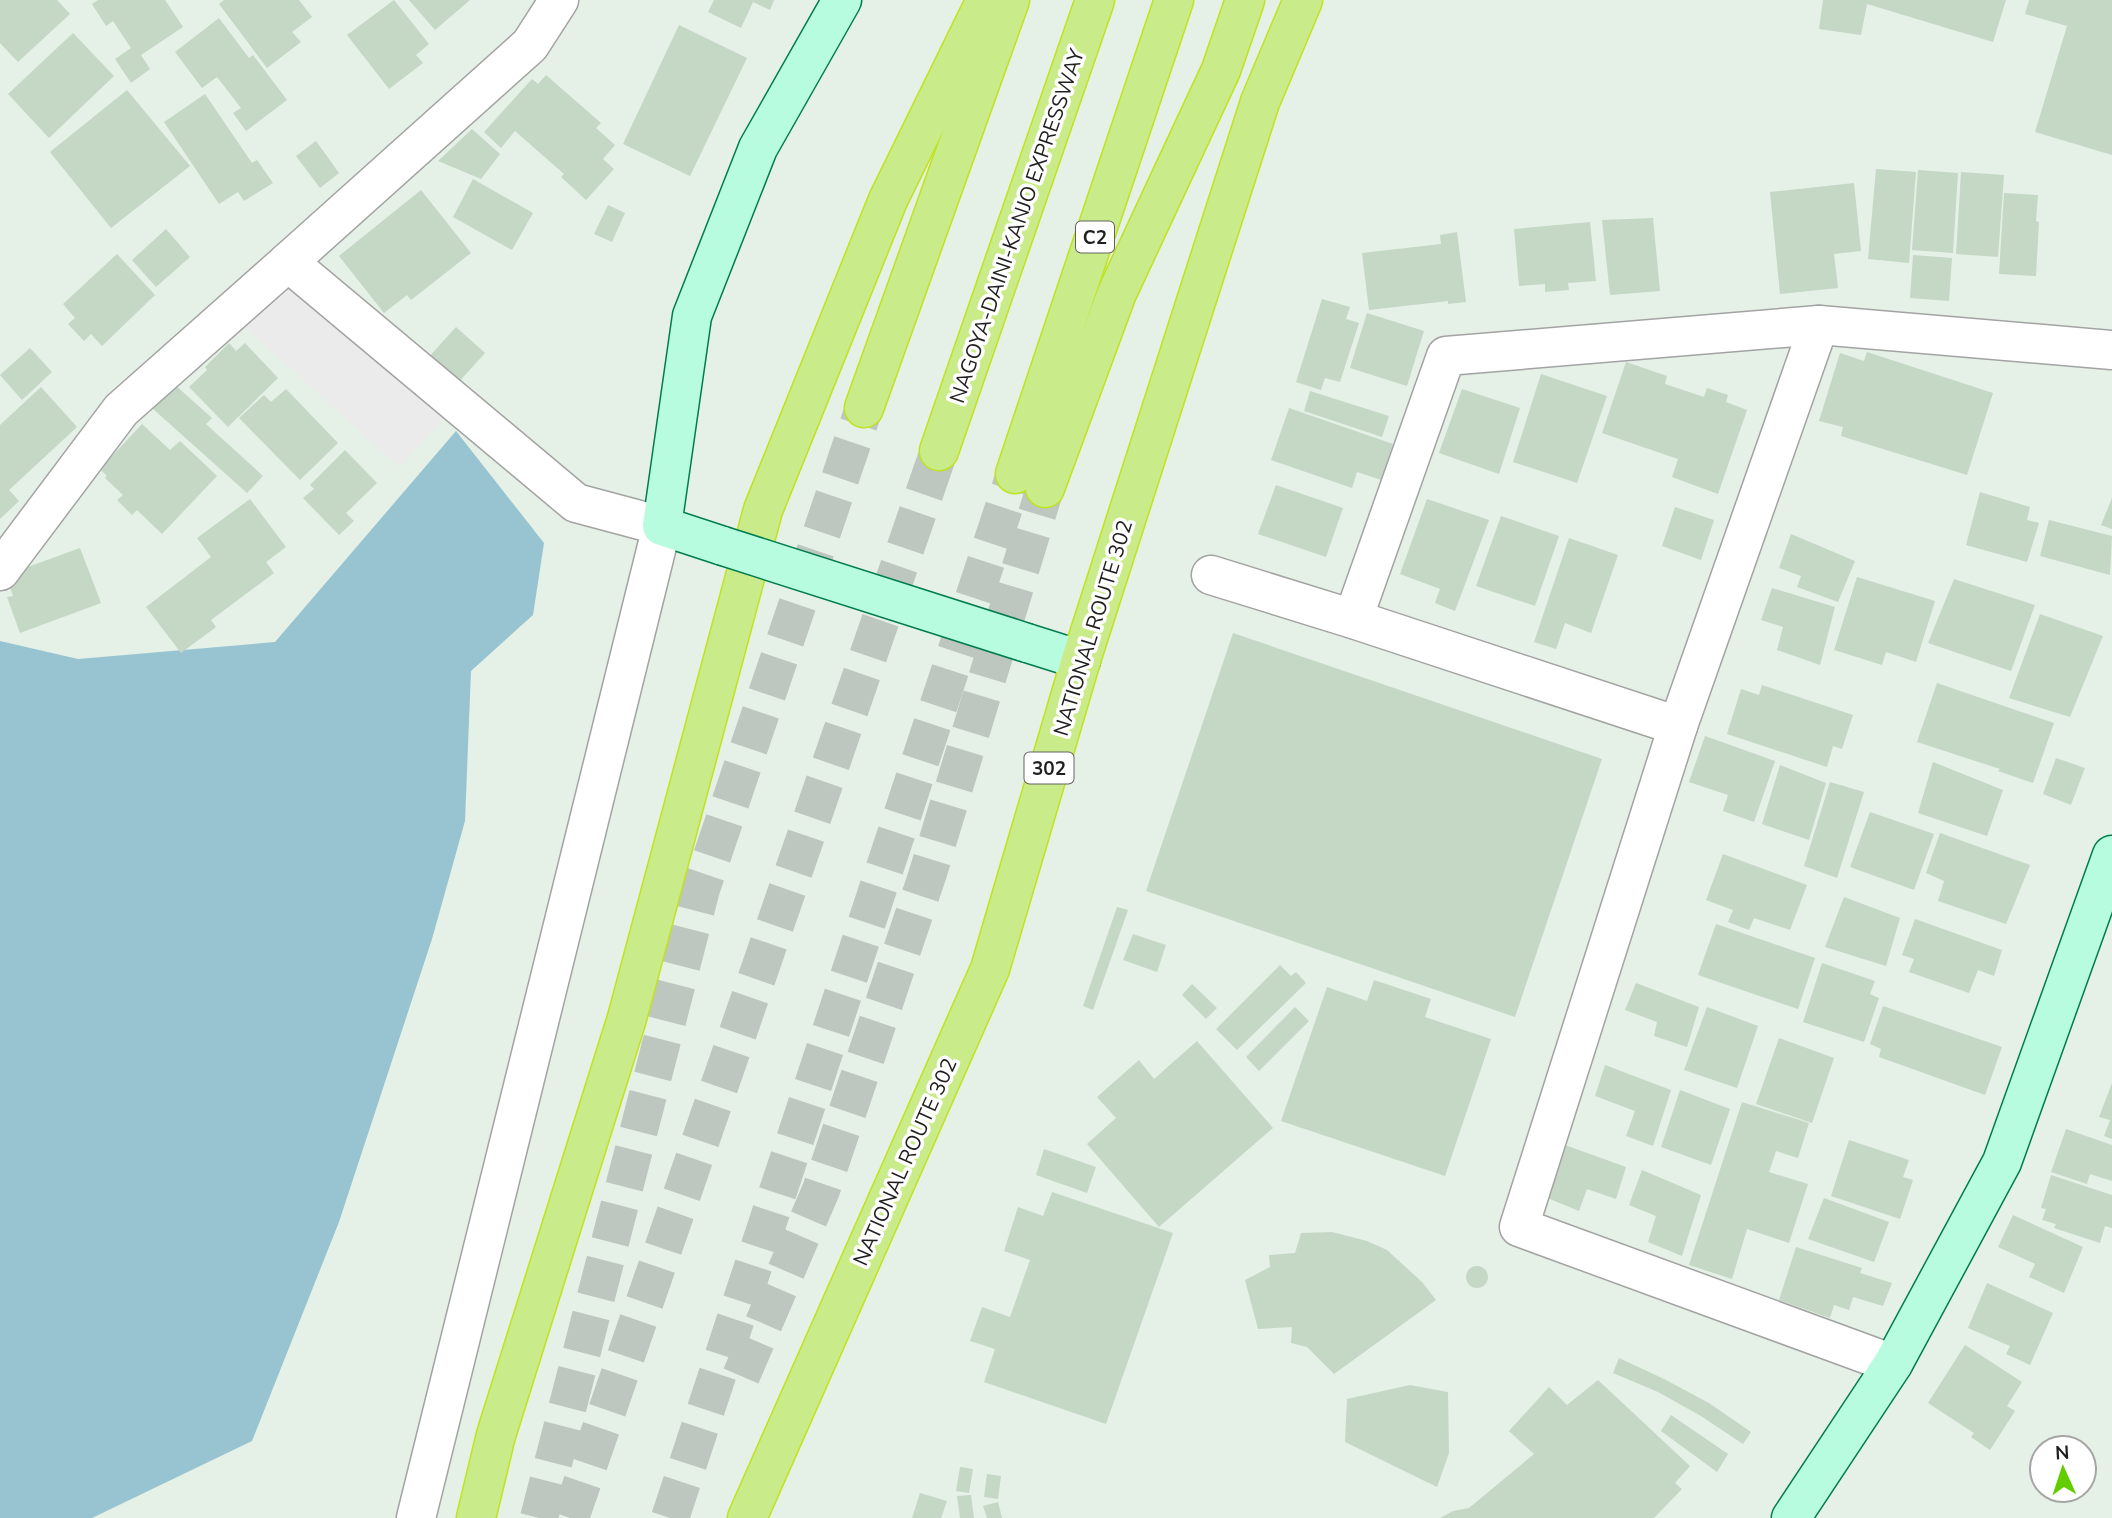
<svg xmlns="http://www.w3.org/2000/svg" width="2112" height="1518" viewBox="0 0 2112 1518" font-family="'Nunito Sans',sans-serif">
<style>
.forest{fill:#98c4d1}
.parking{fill:#ebebeb}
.building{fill:#c5d7c5}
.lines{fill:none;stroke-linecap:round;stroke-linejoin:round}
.highway-tunnel{stroke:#bdc6bf;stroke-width:38;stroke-dasharray:38 19;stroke-linecap:butt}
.street-casing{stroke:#a3a3a3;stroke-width:41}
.secondary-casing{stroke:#007c4f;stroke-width:41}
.highway-casing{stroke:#bfe31d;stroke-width:41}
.street{stroke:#fff;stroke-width:38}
.secondary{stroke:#b7fcdf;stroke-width:38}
.highway{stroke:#caeb89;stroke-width:38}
.secondary-bridge-casing{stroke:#007c4f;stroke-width:41;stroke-linecap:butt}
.secondary-bridge{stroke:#b7fcdf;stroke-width:38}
.labels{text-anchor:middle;stroke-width:7;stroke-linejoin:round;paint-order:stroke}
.shield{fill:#fff;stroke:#626262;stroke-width:2}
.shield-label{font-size:19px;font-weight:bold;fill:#1f1f1f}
.street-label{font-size:21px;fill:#1f1f1f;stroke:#fff}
</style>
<rect width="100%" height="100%" fill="#e5f0e7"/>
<path class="forest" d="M456,431L544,543L533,615L471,671L465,821L432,939L339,1222L252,1441L92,1518H0V641L78,659L275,642Z"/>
<path class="parking" d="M293,269L449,413L399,467L242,324Z"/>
<g class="building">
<path d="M0,0H57L70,14L18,62L0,43Z"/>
<path d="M98,0H165L183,27L141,55L150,69L131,83L115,59L131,48L113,21L106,26L92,4Z"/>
<path d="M224,0H299L312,17L292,32L301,42L267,68L219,4Z"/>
<path d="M394,0L429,44L416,55L423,63L389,89L347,35Z"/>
<path d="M409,0H470L435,30Z"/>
<path d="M714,0H774L770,10L753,2L741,28L708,12Z"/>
<path d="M1823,0H2006L1993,42L1867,4L1861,35L1819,29Z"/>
<path d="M2029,0H2112V155L2035,132L2067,26L2025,14Z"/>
<path d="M219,18L249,58L253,55L287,100L246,131L233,113L241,108L217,77L202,88L175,52Z"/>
<path d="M679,25L747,58L690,176L623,144Z"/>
<path d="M73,33L114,76L49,138L8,94Z"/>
<path d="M546,75L601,123L596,128L615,145L603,159L614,169L586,200L561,177L564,174L515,131L501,148L484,132L532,79L538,84Z"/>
<path d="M127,90L190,166L111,228L50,152Z"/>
<path d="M205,94L252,163L257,160L273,183L244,201L238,192L219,204L164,122Z"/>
<path d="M472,129L500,154L481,179L438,161Z"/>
<path d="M316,141L339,173L320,188L296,156Z"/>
<path d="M1876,169L1916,172L1909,263L1868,259Z"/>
<path d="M1918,170L1958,173L1953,253L1912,250Z"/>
<path d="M1961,172L2004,175L1998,257L1956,254Z"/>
<path d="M473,179L533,213L512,250L453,217Z"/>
<path d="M1854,183L1861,251L1834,254L1838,288L1780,294L1770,192Z"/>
<path d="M421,190L471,253L411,300L407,295L384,313L339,256Z"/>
<path d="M2004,193L2038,195L2036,221L2039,222L2036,276L1999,274Z"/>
<path d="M608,205L625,213L612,242L594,234Z"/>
<path d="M1653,218L1660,291L1610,295L1602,220Z"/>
<path d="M1590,222L1596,281L1568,283L1569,290L1545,292V284L1519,286L1514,229Z"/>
<path d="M166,229L190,257L156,287L132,260Z"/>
<path d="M1457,232L1466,302L1448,304V301L1369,310L1362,253L1441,244L1440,235Z"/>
<path d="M117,254L155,295L102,346L91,334L84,341L68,324L75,318L63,304Z"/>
<path d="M1913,255L1952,258L1949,301L1910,298Z"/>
<path d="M1322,299L1350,307L1346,319L1359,323L1340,382L1325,378L1321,390L1296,382Z"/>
<path d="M1367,313L1424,331L1407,386L1350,368Z"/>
<path d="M456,327L485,353L457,384L428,358Z"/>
<path d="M229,343L236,351L245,343L278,378L228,427L189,387L207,370L205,367Z"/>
<path d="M30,348L52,372L22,400L0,375Z"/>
<path d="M1867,352L1993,393L1967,475L1841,436L1843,427L1819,421L1840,353L1864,361Z"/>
<path d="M1626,362L1667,376L1665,384L1704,397L1707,388L1728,395L1726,402L1747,410L1718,494L1672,477L1678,459L1602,433Z"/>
<path d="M1541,374L1607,396L1577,483L1513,462Z"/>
<path d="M174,384L212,418L206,424L263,476L247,493L152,408Z"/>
<path d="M41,387L77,427L9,490L19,501L0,519V425Z"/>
<path d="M286,389L338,443L300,480L239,418L264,395L271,402Z"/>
<path d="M1462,389L1520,408L1499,474L1439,453Z"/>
<path d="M1310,391L1389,416L1382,437L1304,411Z"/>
<path d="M1289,408L1393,444L1381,480L1357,472L1352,488L1271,460Z"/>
<path d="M142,424L170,450L180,441L217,476L162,534L137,510L132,515L117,500L123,495L105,478L107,476L100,469Z"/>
<path d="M345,450L377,483L346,513L354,521L339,535L303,498L314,489L310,485Z"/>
<path d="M1276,485L1343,508L1326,557L1258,534Z"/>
<path d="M1980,492L2030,507L2027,520L2039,523L2027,562L1966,545Z"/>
<path d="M2112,498V529L2101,525Z"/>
<path d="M250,499L286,547L266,562L274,573L211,620L216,627L181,653L146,607L211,557L197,538Z"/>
<path d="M1427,499L1489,520L1455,611L1435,603L1440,589L1400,574Z"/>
<path d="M1675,507L1714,520L1701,560L1662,546Z"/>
<path d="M1501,516L1559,536L1535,606L1476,586Z"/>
<path d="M2049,520L2112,536L2110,575L2040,556Z"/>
<path d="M1791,534L1855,561L1838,602L1797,587L1801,576L1779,568Z"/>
<path d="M1569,538L1618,555L1591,633L1565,623L1556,649L1534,642Z"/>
<path d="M80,548L101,603L20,633L7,597L13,596L6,575Z"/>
<path d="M1857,577L1935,601L1916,662L1886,652L1882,665L1834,650Z"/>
<path d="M1954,579L2035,605L2011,671L1928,643Z"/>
<path d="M1772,588L1835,607L1820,665L1777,650L1783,627L1761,620Z"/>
<path d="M2040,614L2103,636L2070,717L2009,698Z"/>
<path d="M1233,633L1602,759L1515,1017L1146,891Z"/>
<path d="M1937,683L2054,723L2033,783L1998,771L2000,769L1917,742Z"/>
<path d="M1762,685L1853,715L1842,749L1833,746L1827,767L1727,734L1741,689L1759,695Z"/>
<path d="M1705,736L1775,761L1754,822L1723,811L1728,795L1689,782Z"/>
<path d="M2056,758L2085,768L2071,805L2043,794Z"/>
<path d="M1933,762L2003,790L1987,836L1918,813Z"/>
<path d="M1780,765L1826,783L1809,840L1762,824Z"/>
<path d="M1830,782L1864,792L1837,878L1804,866Z"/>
<path d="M1870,812L1934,834L1914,890L1850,867Z"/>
<path d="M1940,833L2030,865L2006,924L1938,901L1944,881L1926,873Z"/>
<path d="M1723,854L1807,885L1790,930L1754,918L1749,930L1728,922L1733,910L1706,900Z"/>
<path d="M1844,897L1900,918L1886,966L1825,947Z"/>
<path d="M1117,907L1128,910L1093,1010L1083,1006Z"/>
<path d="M1915,919L2002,950L1994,976L1978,970L1969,993L1909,972L1914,959L1902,955Z"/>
<path d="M1716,924L1815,958L1798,1009L1698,975Z"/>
<path d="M1133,934L1166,945L1157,972L1123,960Z"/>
<path d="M1822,963L1875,981L1870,994L1879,998L1864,1042L1803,1022Z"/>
<path d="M1280,965L1291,976L1296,972L1306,983L1237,1050L1216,1029Z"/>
<path d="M1374,980L1431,999L1425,1017L1491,1039L1445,1176L1281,1121L1327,987L1367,1001Z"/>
<path d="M1636,983L1699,1007L1687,1047L1654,1036L1657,1022L1625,1010Z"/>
<path d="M1192,984L1217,1008L1206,1019L1182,995Z"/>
<path d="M1883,1006L2002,1047L1985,1095L1879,1057L1881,1049L1870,1044Z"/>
<path d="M1295,1007L1309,1021L1259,1071L1246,1057Z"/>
<path d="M1707,1007L1758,1026L1737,1088L1684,1070Z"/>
<path d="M1779,1038L1834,1058L1812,1123L1756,1104Z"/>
<path d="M1197,1041L1273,1128L1159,1227L1087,1144L1116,1118L1097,1097L1139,1060L1154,1079Z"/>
<path d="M1605,1065L1671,1090L1653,1146L1626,1136L1635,1111L1595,1096Z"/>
<path d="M2112,1083V1139L2104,1136L2110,1120L2099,1117Z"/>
<path d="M1680,1090L1730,1109L1711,1165L1661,1147Z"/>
<path d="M1742,1102L1809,1123L1798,1158L1776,1151L1769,1172L1808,1184L1789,1243L1747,1229L1732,1279L1689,1265Z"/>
<path d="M2066,1129L2112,1145V1181L2090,1174L2087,1184L2051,1172Z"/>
<path d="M1849,1140L1909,1160L1903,1177L1913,1180L1900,1219L1831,1196Z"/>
<path d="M1565,1145L1626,1167L1616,1199L1587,1189L1579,1211L1545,1197Z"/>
<path d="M1044,1149L1096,1167L1087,1193L1036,1175Z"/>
<path d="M1642,1170L1701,1195L1682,1256L1648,1242L1656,1216L1629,1205Z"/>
<path d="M2051,1175L2112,1195V1228L2105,1226L2100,1243L2054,1228L2056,1224L2042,1220L2046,1209L2041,1208Z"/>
<path d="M1052,1192L1173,1233L1106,1424L984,1382L995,1349L970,1341L982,1307L1010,1317L1030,1260L1004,1251L1018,1207L1043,1216Z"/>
<path d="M1824,1198L1889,1222L1874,1262L1808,1239Z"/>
<path d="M2013,1215L2083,1247L2064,1293L2029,1277L2035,1264L1998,1247Z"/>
<path d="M1332,1232L1367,1241L1387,1250L1422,1282L1436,1300L1334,1374L1307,1347L1291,1343L1292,1327L1258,1329L1245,1280L1270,1267L1269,1255L1295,1253L1301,1233Z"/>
<path d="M1796,1247L1862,1268L1860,1273L1892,1283L1883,1306L1853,1297L1849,1310L1834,1305L1830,1318L1779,1300Z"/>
<circle cx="1477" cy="1277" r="11"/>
<path d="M1987,1283L2053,1313L2030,1365L2006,1354L2010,1346L1968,1328Z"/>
<path d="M1965,1345L2022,1382L2007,1406L2015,1411L1990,1450L1971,1437L1974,1433L1928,1403Z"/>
<path d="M1619,1358L1664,1379L1709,1403L1751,1432L1743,1444L1701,1416L1658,1392L1613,1373Z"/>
<path d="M1598,1380L1690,1466L1675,1483L1682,1489L1654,1518H1440L1453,1511L1469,1508L1534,1454L1509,1431L1549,1387L1567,1405Z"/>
<path d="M1410,1385L1448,1392L1449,1453L1437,1487L1345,1442L1347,1399Z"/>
<path d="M1671,1415L1728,1454L1717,1472L1661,1431Z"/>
<path d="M960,1467L973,1469L969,1493L956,1491Z"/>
<path d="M987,1474L1001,1476L998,1499L984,1497Z"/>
<path d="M920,1493L947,1501L941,1518H912Z"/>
<path d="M971,1495L974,1518H960L957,1496Z"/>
<path d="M998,1502L1002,1518H987L983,1506Z"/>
</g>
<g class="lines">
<g class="highway-tunnel">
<path d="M741,1376L821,1190L927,876L1045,488"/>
<path d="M539,1518L701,889L864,408"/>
<path d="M570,1518L939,451"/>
<path d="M670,1518L1015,474"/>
</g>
<defs>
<g id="street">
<path d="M1819,325L1678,726L1519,1227L1893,1364"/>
<path d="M0,571L121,410L288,262"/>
<path d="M1211,575L1353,619L1678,726"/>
<path d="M1353,619L1446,356L1819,325L2112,350"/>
<path d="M416,1518L662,526L576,503L288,262L530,45L559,0"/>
</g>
<g id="secondary">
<path d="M723,546L662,526L692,316L758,148L842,0"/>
<path d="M1027,643L1081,660"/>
<path d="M1791,1518L1893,1364L2002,1162L2112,855"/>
</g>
<g id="highway">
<path d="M864,408L1010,0"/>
<path d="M939,451L1095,0"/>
<path d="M1015,474L1174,0"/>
<path d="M1045,488L1117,293L1221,70L1245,0"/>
<path d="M476,1518L496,1435L627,1018L763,510L888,200L986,0"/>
<path d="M747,1518L990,969L1081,660L1260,102L1303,0"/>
</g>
</defs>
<use href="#street" class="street-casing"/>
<use href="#secondary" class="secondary-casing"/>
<use href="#highway" class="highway-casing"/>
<use href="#street" class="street"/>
<use href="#secondary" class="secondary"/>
<use href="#highway" class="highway"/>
<defs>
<path id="secondary-bridge" d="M723,546L1027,643"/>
</defs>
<use href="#secondary-bridge" class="secondary-bridge-casing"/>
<use href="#secondary-bridge" class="secondary-bridge"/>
</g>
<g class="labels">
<g class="shield">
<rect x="1076" y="221.5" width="38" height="31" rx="5"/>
<rect x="1024.5" y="752.5" width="49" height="31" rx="5"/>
</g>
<g class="shield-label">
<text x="1095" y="244">C2</text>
<text x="1049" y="775">302</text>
</g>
<g class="street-label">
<text transform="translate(1017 226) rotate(-71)" y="7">NAGOYA-DAINI-KANJO EXPRESSWAY</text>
<text transform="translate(1093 628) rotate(-73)" y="7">NATIONAL ROUTE 302</text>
<text transform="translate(905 1162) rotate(-66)" y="7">NATIONAL ROUTE 302</text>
</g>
</g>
<g transform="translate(2063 1469) rotate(357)"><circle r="33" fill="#ffffff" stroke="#a5a5a5" stroke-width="2"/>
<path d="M0-5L12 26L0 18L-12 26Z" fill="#62ce00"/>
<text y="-10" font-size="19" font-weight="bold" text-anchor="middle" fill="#1f1f1f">N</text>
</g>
</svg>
